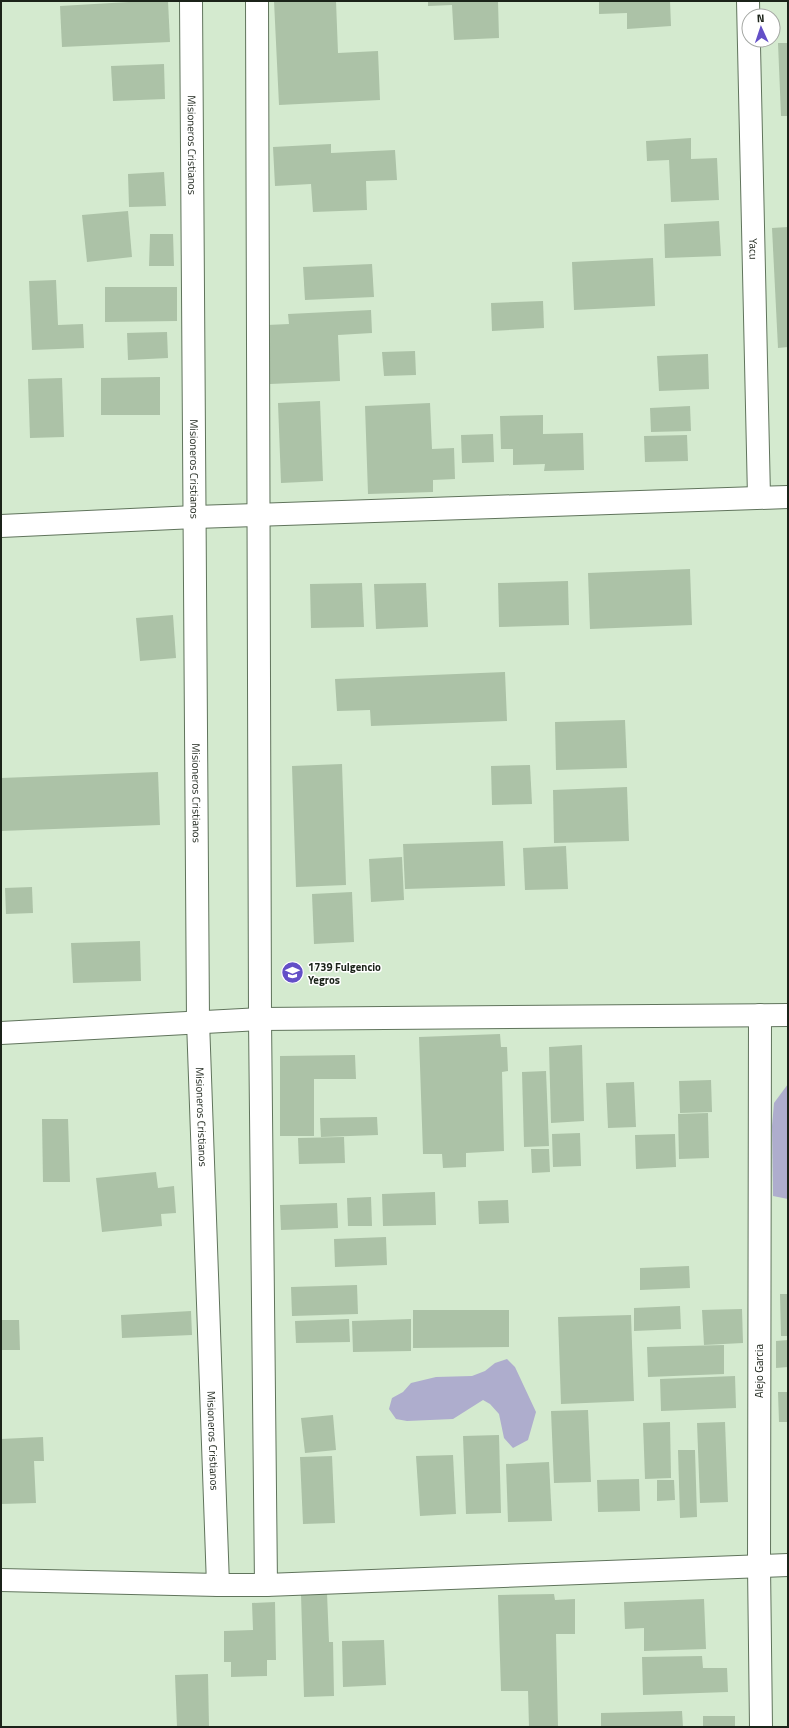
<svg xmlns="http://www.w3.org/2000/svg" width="789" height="1728" viewBox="0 0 789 1728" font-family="'Titillium Web',sans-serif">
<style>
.green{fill:#aeadcd}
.building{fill:#acc2a7}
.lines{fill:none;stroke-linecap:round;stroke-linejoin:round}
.minor-casing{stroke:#60745c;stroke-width:24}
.minor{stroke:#fff;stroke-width:22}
.labels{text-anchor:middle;stroke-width:3;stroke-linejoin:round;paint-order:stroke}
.street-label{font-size:11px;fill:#1b2319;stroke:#fff}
.poi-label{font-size:11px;font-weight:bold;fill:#1b2319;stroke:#fff;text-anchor:start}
</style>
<rect width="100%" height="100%" fill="#d4eacf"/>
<g class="green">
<path d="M788,1084V1199L773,1196L772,1126L774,1103Z"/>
<path d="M507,1359L515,1367L536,1412L528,1440L513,1448L504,1438L499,1414L490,1404L483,1400L453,1419L407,1421L396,1419L389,1409L392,1398L403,1392L411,1383L436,1377L472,1376L485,1371L495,1363Z"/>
</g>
<g class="building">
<path d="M146,1H168L170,42L62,47L60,6Z"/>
<path d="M274,1H336L338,53L378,51L380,100L279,105Z"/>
<path d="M428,1H498L499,38L454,40L452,5L428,6Z"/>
<path d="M599,1H670L671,26L627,29V13L599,14Z"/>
<path d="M778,43H788V116H781Z"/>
<path d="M164,64L165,99L113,101L111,66Z"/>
<path d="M691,138V159L717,158L719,200L671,202L669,160L647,161L646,141Z"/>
<path d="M331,144V153L395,150L397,180L366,181L367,210L313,212L311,184L275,186L273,147Z"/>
<path d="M164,172L166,206L129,207L128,174Z"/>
<path d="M128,211L132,257L87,262L82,215Z"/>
<path d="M719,221L721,256L665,258L664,224Z"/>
<path d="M788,227V347L778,348L772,228Z"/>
<path d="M150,234H173L174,266H149Z"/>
<path d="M653,258L655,306L574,310L572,262Z"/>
<path d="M372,264L374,297L305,300L303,267Z"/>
<path d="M56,280L58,325L83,324L84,348L32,350L29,281Z"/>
<path d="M105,287H177V321L105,322Z"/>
<path d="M543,301L544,328L492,331L491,303Z"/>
<path d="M371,310L372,333L338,335L340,381L270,384L267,325L289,324L288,314Z"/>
<path d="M167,332L168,358L128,360L127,333Z"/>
<path d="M415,351L416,375L384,376L382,352Z"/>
<path d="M708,354L709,389L659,391L657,356Z"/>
<path d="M160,377V415H101V378Z"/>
<path d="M62,378L64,437L30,438L28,379Z"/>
<path d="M320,401L323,481L281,483L278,403Z"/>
<path d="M430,403L432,449L454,448L455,479L433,480V492L368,494L365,406Z"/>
<path d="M690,406L691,431L651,432L650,408Z"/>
<path d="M543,415V434L583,433L584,470L544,471L545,464L513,465V449H501L500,416Z"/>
<path d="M493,434L494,462L462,463L461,435Z"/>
<path d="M687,435L688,461L645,462L644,436Z"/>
<path d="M690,569L692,625L590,629L588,573Z"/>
<path d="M568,581L569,625L499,627L498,583Z"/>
<path d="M362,583L364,627L311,628L310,584Z"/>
<path d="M426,583L428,627L376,629L374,584Z"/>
<path d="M173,615L176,658L140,661L136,618Z"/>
<path d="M505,672L507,721L371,726L370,710L337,711L335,679Z"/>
<path d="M625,720L627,768L556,770L555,722Z"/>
<path d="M342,764L346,885L296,887L292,766Z"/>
<path d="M530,765L532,804L492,805L491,766Z"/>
<path d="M158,772L160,825L1,831V778Z"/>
<path d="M627,787L629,841L554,843L553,790Z"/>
<path d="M503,841L505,886L405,889L403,844Z"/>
<path d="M566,846L568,889L525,890L523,848Z"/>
<path d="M402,857L404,900L371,902L369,859Z"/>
<path d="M32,887L33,913L6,914L5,888Z"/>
<path d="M352,892L354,942L314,944L312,894Z"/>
<path d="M140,941L141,981L73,983L71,943Z"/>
<path d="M500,1034L501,1047H507L508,1071L502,1072L504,1151L466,1153V1167L443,1168L442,1154H423L419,1037Z"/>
<path d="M582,1045L584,1121L551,1123L549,1047Z"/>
<path d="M355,1055L356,1079H314V1136H280V1056Z"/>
<path d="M546,1071L549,1146L524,1147L522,1072Z"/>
<path d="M711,1080L712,1112L680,1113L679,1081Z"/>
<path d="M634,1082L636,1127L608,1128L606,1083Z"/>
<path d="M708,1113L709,1158L679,1159L678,1114Z"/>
<path d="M377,1117L378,1135L321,1137L320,1118Z"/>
<path d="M42,1119H68L70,1182H43Z"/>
<path d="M580,1133L581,1166L553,1167L552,1134Z"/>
<path d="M675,1134L676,1167L636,1169L635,1135Z"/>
<path d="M344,1137L345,1163L299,1164L298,1138Z"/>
<path d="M531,1149H549L550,1172L532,1173Z"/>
<path d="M156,1172L158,1188L174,1186L176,1213L161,1214L162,1226L102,1232L96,1178Z"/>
<path d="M435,1192L436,1225L383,1226L382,1194Z"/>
<path d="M371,1197L372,1226H348L347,1198Z"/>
<path d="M508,1200L509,1223L479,1224L478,1201Z"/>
<path d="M337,1203L338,1228L281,1230L280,1205Z"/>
<path d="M386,1237L387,1265L335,1267L334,1239Z"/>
<path d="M689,1266L690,1288L640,1290V1268Z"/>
<path d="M357,1285L358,1314L292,1316L291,1287Z"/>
<path d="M780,1294H788V1336H781Z"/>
<path d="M680,1306L681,1329L634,1331V1308Z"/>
<path d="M742,1309L743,1343L704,1345L702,1310Z"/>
<path d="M413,1310H509V1347L413,1348Z"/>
<path d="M191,1311L192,1335L122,1338L121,1315Z"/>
<path d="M631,1315L634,1401L561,1404L558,1317Z"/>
<path d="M349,1319L350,1342L296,1343L295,1321Z"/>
<path d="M411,1319V1351L353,1352L352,1321Z"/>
<path d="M1,1320H19L20,1350H1Z"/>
<path d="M788,1340V1367L776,1368V1341Z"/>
<path d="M724,1345V1374L648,1377L647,1347Z"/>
<path d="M735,1376L736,1408L661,1411L660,1379Z"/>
<path d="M778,1392H788V1422H779Z"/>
<path d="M588,1410L591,1482L554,1483L551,1411Z"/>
<path d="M333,1415L336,1450L305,1453L301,1418Z"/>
<path d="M670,1422L671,1478L645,1479L643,1423Z"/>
<path d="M725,1422L728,1502L700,1503L697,1423Z"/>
<path d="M499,1435L501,1513L466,1514L463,1436Z"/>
<path d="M43,1437L44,1461H34L36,1503L1,1504V1439Z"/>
<path d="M678,1450H695L697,1517L680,1518Z"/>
<path d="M453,1455L456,1514L420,1516L416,1456Z"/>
<path d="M332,1456L335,1523L303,1524L300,1457Z"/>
<path d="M549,1462L552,1521L508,1522L506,1464Z"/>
<path d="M639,1479L640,1511L598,1512L597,1480Z"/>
<path d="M657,1480H674L675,1500L657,1501Z"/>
<path d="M327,1593L329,1642H333L334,1696L304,1697L301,1594Z"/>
<path d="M554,1594L555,1600L575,1599V1634H556L558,1727H529L528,1691H501L498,1595Z"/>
<path d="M704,1599L706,1649L644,1651V1628L625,1629L624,1602Z"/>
<path d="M275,1602L276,1660H267V1676L231,1677V1662H224V1631L253,1630L252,1603Z"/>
<path d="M384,1640L386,1685L343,1687L342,1641Z"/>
<path d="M702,1656L703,1668H727L728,1692L643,1695L642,1657Z"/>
<path d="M208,1674L209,1727H177L175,1675Z"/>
<path d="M682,1711L683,1727H601V1713Z"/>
<rect x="703" y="1716" width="32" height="11"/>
</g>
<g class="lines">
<defs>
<g id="minor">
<path id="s1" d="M191,1L198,1021L218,1585"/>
<path d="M257,1L260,1019L266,1585"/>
<path id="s2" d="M748,1L759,497"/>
<path d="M1,526L195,517L788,497"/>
<path d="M760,1015L759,1566L761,1727"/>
<path d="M1,1033L260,1019L788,1015"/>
<path d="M1,1580L218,1585H266L788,1565"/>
</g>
</defs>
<use href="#minor" class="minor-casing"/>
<use href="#minor" class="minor"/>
</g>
<defs>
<symbol id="school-disc" viewBox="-11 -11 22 22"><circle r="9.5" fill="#634fc7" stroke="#fff"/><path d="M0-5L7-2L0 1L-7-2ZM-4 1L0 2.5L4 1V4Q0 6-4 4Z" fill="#fff"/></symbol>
</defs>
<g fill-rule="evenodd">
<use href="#school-disc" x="280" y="960" width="25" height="25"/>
</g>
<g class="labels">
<g class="street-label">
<text dy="4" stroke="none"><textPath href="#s1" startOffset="144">Misioneros Cristianos</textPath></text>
<text dy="4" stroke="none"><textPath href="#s2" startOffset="248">Yacu</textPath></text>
<text dy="4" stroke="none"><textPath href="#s1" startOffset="468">Misioneros Cristianos</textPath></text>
<text dy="4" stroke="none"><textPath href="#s1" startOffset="792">Misioneros Cristianos</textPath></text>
<text dy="4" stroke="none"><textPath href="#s1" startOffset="1116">Misioneros Cristianos</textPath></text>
<text transform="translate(759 1371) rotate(-90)" y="4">Alejo Garcia</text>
<text dy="4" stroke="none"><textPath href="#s1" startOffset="1440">Misioneros Cristianos</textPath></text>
</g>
<g class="poi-label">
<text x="308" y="971">1739 Fulgencio<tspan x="308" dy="13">Yegros</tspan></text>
</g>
</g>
<rect width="789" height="1728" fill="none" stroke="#1b2319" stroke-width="4"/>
<g transform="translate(761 28) rotate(357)"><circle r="19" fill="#ffffff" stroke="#a4a7a3"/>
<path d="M0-3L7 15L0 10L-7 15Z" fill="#634fc7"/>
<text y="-6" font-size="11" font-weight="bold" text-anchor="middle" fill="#1b2319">N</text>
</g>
</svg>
